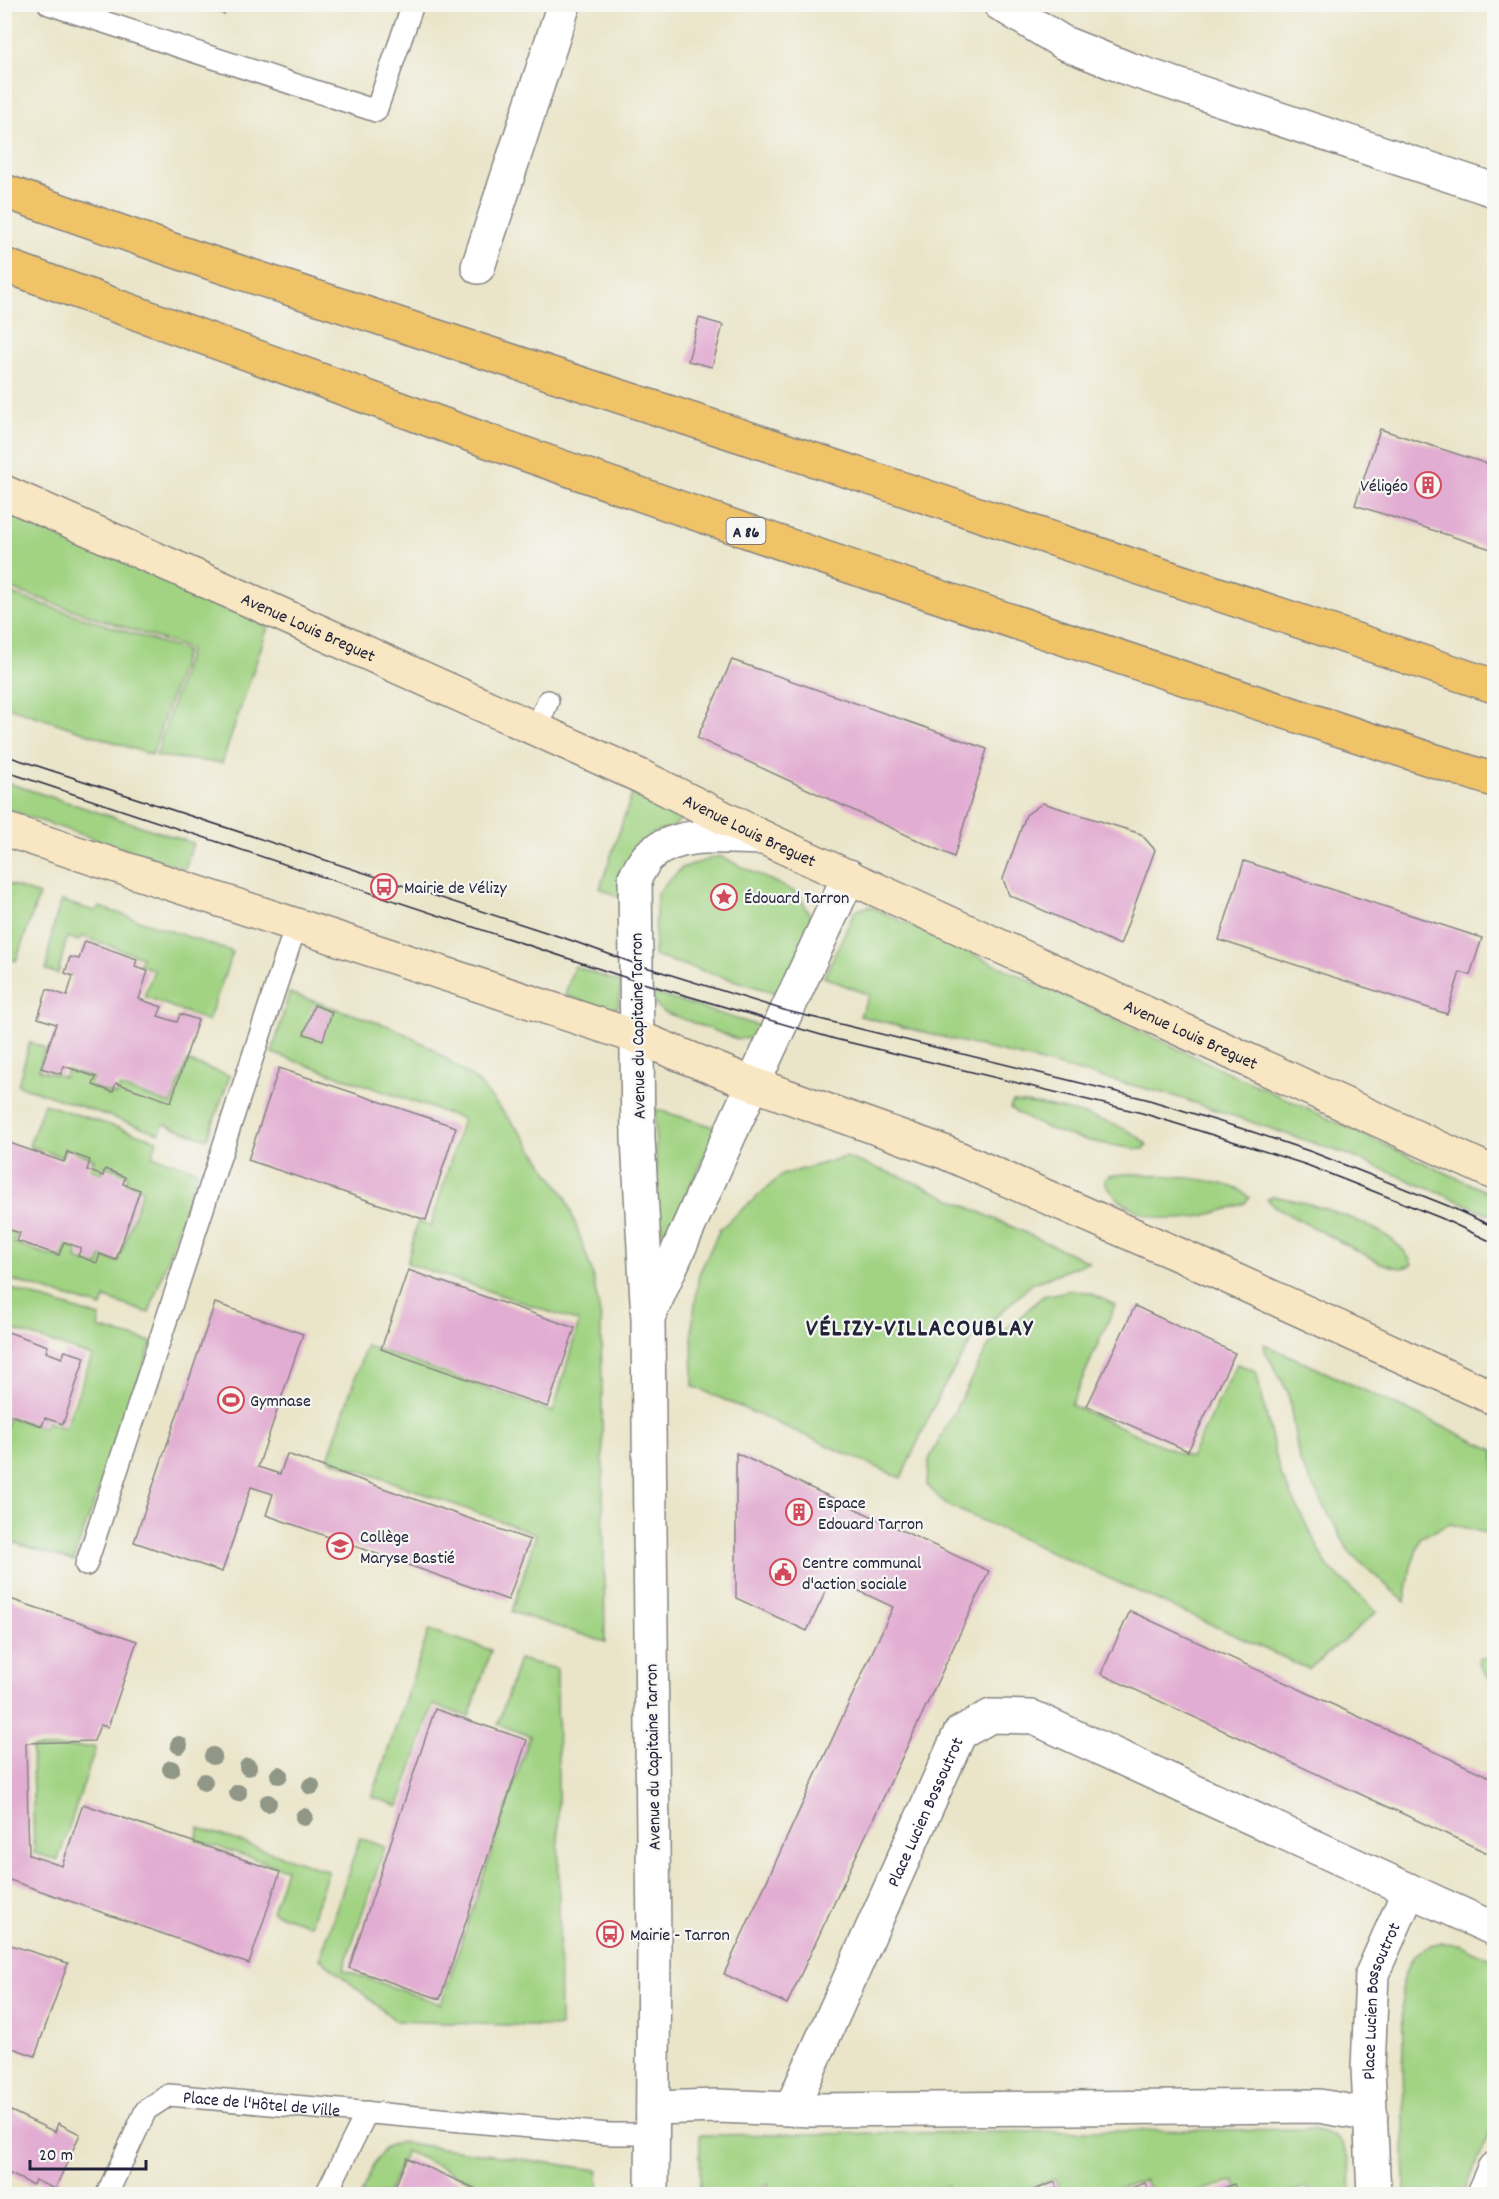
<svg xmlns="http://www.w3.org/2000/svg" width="1499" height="2199" viewBox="0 0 1499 2199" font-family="Dekko,sans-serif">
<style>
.green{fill:#a1d383;stroke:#627a5f;stroke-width:1.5}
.building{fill:#e2add2}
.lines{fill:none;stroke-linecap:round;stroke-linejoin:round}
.service-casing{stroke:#868482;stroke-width:24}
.minor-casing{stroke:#868482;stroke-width:36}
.tertiary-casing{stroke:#868482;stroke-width:36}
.secondary-casing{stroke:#868482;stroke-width:36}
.motorway-casing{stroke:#868482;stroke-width:36}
.service{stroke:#fff;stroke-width:21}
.minor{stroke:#fff;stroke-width:33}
.tertiary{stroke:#fff;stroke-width:33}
.secondary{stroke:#f9e7c3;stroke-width:33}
.motorway{stroke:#f0c369;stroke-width:33}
.tram{stroke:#22223b;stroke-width:1.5}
.tree{fill:#919787}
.labels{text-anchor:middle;stroke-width:4.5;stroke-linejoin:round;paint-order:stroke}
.shield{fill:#f6f6f2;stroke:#626272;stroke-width:1.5}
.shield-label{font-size:16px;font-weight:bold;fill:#22223b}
.poi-label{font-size:18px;fill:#22223b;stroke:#f6f6f2;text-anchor:start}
.street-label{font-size:18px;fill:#22223b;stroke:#f6f6f2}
.district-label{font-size:24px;font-weight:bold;letter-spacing:1.5px;fill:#22223b;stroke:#f6f6f2}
</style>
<rect width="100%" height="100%" fill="#f6f6f2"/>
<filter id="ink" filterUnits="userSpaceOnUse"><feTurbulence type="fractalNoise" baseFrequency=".0167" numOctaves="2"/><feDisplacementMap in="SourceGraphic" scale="12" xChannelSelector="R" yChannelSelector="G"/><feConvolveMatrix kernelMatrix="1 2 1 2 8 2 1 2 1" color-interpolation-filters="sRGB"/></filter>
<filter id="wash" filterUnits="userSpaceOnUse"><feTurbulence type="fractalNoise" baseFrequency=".008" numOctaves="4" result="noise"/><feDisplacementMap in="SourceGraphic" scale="24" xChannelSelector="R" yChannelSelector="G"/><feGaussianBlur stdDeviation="1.35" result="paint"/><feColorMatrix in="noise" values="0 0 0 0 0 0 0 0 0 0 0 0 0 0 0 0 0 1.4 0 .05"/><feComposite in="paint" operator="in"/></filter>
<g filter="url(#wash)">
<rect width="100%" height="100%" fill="#eae5c9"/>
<g class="green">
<path d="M5,511L200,592L268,627L222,763L156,756L190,649L5,587Z"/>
<path d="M5,592L186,651L152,755L5,706Z"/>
<path d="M5,782L193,843L185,869L5,809Z"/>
<path d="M632,794L682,817L674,827L653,833L633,852L623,899L600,888Z"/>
<path d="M719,856L798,893L813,921L779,994L654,956L657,893L682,868Z"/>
<path d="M5,883L39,895L16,961L5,957Z"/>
<path d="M62,901L94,911L100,907L233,952L208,1021L144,996L154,970L139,964L142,957L81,936L79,941L67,937L58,974L46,970C50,946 52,923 62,901Z"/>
<path d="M869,906L1494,1195V1216L1349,1155L1171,1095L860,1016L869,995L824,977L855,911Z"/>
<path d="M574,966L621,983L618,1007L604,1009L565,995Z"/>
<path d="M289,993L394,1028L431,1048L478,1082L524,1137L566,1197L592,1272L601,1319L605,1642L512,1612L536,1534L328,1459L366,1345L553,1412L579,1322L407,1263L418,1221L431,1226L463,1119L272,1053Z"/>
<path d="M652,993L763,1027C757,1038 749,1039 737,1039L664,1012C656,1007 652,1003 652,993Z"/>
<path d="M30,1042L45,1048L39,1070L64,1077L67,1070L93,1078L90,1086L116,1095L119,1087L172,1104L187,1061L230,1076L207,1139L164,1124L159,1133L18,1085Z"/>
<path d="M1013,1102C1044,1103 1128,1121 1147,1145L1144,1149H1137C1094,1143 1045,1134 1010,1108Z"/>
<path d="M44,1104L157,1140L152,1156L198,1170L149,1313L105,1298L102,1307L5,1278V1230L16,1234L14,1243L61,1259L66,1245L77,1249L76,1259L98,1265L101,1257L118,1262L143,1189L126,1183L128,1175L104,1166L101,1173L90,1169L94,1159L65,1148L62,1157L29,1146Z"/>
<path d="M655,1109L718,1128L669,1232L657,1228Z"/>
<path d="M845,1157L905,1178L1089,1262L1033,1283L975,1336L942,1389L901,1478L693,1386L692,1327L699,1274L720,1229L782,1175Z"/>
<path d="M1124,1174C1149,1174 1236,1177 1249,1198L1245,1203C1204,1218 1161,1231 1121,1201C1114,1195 1106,1188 1105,1179L1109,1176Z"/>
<path d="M1273,1196C1309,1202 1401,1227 1412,1265C1402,1271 1391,1266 1381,1263L1276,1208L1267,1199Z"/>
<path d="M5,1287L100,1317L98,1328L152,1342L73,1561L5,1540V1431L9,1417L44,1428L47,1422L65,1428L92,1356L5,1327Z"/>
<path d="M1073,1290L1090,1293L1115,1305L1071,1405L1190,1458L1237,1364L1256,1371L1280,1473L1328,1567L1377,1612L1309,1669L945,1504L927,1485L929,1460L989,1345L1043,1296Z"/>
<path d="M1264,1344L1494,1450V1535L1450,1524L1421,1537L1411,1566L1405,1602L1350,1553L1299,1460L1288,1392L1265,1351Z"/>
<path d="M429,1630L491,1650L469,1717L433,1705L399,1806L372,1797Z"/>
<path d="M1494,1657V1684L1480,1666L1479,1658Z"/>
<path d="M519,1659L557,1669L560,2027L396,2021L320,1958L360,1838L385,1847L343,1970L441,2004L530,1736L498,1724Z"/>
<path d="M96,1747L58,1860L34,1853L32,1748Z"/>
<path d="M199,1828L328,1871L310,1925L272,1912L286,1869L196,1840Z"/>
<path d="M1442,1943L1459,1944L1494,1961V2124L1463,2194H1405L1402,1982C1410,1956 1415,1950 1442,1943Z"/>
<path d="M1312,2129C1319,2131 1329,2133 1335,2137C1352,2150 1350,2175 1351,2194H1310L1307,2188L1287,2194H1240L1234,2181L1190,2194H1152L1145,2180L1100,2194H1061L1055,2179L1010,2194H953L948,2185L922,2194H860L856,2186L831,2194H772L768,2184L744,2194H700V2135Z"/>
<path d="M400,2142L598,2170L599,2194H498L406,2151L388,2194H361L377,2158L386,2147Z"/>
</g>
<g id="blocks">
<g class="building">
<path d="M198,4H228L224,14Z"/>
<path d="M699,318L723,325L712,367L688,361Z"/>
<path d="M1380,429L1494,466V550L1355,505Z"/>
<path d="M732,660L987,749L954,857L697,738Z"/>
<path d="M1043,803L1141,834L1155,850L1120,945L1009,895L1003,879L1026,815Z"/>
<path d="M1244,861L1482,938L1470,975L1460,972L1447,1014L1219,940Z"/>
<path d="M85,941L137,959L135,967L148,971L139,999L162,1007L158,1016L177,1022L180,1014L198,1020L171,1102L116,1083L113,1092L93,1085L96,1077L64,1066L61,1074L41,1068L56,1024L38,1018L47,989L67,996L73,976L65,973L70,957L79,959Z"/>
<path d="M314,1005L332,1012L323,1040L304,1034Z"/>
<path d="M279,1068L456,1127L426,1220L248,1160Z"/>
<path d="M4,1141L64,1162L67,1152L90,1160L87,1170L103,1176L105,1169L125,1177L123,1184L140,1190L116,1260L100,1254L97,1263L78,1256L81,1248L64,1242L59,1255L17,1241L20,1233L4,1228Z"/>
<path d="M408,1270L575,1328L548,1407L381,1349Z"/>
<path d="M215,1303L303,1334L258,1467L280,1474L287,1454L530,1540L508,1600L266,1515L273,1494L251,1487L222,1572L134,1542Z"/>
<path d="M1135,1306L1235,1353L1188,1451L1087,1406Z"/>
<path d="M5,1331L48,1346L46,1352L62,1358L65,1351L85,1357L63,1424L45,1418L42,1426L8,1414L5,1423Z"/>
<path d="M736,1453L989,1571L787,2004L724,1974L893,1607L832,1578L807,1631L736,1598Z"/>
<path d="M4,1597L137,1641L108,1727L100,1725L94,1741L26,1743L29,1855L62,1866L83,1804L280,1872L249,1964L4,1878Z"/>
<path d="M1130,1611L1494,1779V1856L1101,1674Z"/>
<path d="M435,1709L527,1740L440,1999L349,1968Z"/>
<path d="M4,1943L68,1963L35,2056L4,2045Z"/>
<path d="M11,2111L55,2132L58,2123L80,2134L55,2189L35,2180L33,2185L4,2171V2124Z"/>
<path d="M407,2158L487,2194H392Z"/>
<path d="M1055,2182L1059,2194H1023Z"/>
<path d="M1145,2183L1150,2194H1115Z"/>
<path d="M1234,2184L1238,2194H1206Z"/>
</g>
</g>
</g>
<g filter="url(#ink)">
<use href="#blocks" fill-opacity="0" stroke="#868482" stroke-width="1.5"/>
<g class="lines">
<defs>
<g id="service">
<path d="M49,4L376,111L413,4"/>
<path d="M536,729L548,701"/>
<path d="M86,1565L296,925"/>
<path id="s1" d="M107,2194L146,2110L169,2095L609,2134H652"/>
<path d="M326,2194L367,2112"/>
</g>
<g id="minor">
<path d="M1000,4L1064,43L1129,69L1494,190"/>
<path d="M478,267L564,4"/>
<path d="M653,2108L718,2106L811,2110L1319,2106L1371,2115"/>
<path id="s2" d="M791,2109L960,1733L991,1716L1032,1717L1494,1929"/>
<path id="s3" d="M1374,2194L1368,2068L1372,1974L1409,1891"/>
<path d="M1483,2194L1494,2169"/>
</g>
<g id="tertiary">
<path d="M651,1311L729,1136L849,876"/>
<path d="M652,2194L654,1944L648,1319L638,1139L635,877C640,870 644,859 651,854C683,830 727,838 764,838"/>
</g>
<g id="secondary">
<path id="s4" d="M4,492L258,604L640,776L764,838L1494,1173"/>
<path d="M4,829L637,1037L753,1084L944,1152L1184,1257L1494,1398"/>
</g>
<g id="motorway">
<path d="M4,191L181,253L879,481L1494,686"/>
<path d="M4,265C166,323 327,384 488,441C822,559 1158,671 1494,780"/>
</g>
</defs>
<use href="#service" class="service-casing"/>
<use href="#minor" class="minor-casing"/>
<use href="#tertiary" class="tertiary-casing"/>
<use href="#secondary" class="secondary-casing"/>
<use href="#motorway" class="motorway-casing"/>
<use href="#service" class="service"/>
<use href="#minor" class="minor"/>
<use href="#tertiary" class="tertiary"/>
<use href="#secondary" class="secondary"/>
<use href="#motorway" class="motorway"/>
<g class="tram">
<path d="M4,755L570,940L636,964L787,1011L1146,1099L1253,1132L1312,1152L1446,1205L1494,1227"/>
<path d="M4,771L636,981L835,1039L1142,1113L1248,1146L1307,1165L1441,1218L1494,1243"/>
</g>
</g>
<g class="tree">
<circle cx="179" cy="1745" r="9"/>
<circle cx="213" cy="1756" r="9"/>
<circle cx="248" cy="1767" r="9"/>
<circle cx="171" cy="1769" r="9"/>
<circle cx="279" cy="1775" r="9"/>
<circle cx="204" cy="1782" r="9"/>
<circle cx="311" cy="1786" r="9"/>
<circle cx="238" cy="1793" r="9"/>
<circle cx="268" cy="1803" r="9"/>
<circle cx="304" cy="1817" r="9"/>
</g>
</g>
<defs>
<symbol id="building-ring" viewBox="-11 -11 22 22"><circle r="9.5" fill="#f6f6f2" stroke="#d1495b" stroke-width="1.5"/><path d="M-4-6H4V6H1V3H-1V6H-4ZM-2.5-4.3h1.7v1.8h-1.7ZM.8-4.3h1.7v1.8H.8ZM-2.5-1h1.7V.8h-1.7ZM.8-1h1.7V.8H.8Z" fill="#d1495b"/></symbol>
<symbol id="bus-ring" viewBox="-11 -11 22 22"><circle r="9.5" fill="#f6f6f2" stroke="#d1495b" stroke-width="1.5"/><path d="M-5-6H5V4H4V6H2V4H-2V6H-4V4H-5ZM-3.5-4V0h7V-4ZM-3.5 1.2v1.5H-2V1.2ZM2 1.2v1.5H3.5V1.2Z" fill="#d1495b"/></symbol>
<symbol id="sight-ring" viewBox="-11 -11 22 22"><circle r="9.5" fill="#f6f6f2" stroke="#d1495b" stroke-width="1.5"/><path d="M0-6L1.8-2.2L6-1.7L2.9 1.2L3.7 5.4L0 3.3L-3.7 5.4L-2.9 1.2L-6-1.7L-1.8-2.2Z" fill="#d1495b"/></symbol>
<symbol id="stadium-ring" viewBox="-11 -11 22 22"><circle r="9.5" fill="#f6f6f2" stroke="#d1495b" stroke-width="1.5"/><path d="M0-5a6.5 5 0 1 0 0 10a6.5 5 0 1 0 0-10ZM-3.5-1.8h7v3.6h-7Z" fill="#d1495b"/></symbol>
<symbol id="school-ring" viewBox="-11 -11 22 22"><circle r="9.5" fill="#f6f6f2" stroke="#d1495b" stroke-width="1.5"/><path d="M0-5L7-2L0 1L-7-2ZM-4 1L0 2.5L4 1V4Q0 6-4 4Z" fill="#d1495b"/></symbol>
<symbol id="civic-ring" viewBox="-11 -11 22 22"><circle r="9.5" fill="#f6f6f2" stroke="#d1495b" stroke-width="1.5"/><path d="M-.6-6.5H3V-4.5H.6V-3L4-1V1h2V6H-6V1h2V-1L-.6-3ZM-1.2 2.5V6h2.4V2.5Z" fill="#d1495b"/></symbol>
</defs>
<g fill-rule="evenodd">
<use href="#building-ring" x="1413" y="470" width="30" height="30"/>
<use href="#bus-ring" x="369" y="872" width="30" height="30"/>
<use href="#sight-ring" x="709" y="882" width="30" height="30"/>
<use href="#stadium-ring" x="216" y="1385" width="30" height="30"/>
<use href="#building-ring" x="784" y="1497" width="30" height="30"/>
<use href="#school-ring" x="325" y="1531" width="30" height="30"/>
<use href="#civic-ring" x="768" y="1557" width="30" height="30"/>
<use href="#bus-ring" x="595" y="1919" width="30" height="30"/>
</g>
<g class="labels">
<rect class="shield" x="726.5" y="518" width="39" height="26" rx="4.5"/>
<g class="shield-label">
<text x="746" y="537">A 86</text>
</g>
<g class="poi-label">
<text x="1408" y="491" text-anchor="end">Véligéo</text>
<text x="404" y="893">Mairie de Vélizy</text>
<text x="744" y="903">Édouard Tarron</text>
<text x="250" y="1406">Gymnase</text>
<text x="818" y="1508">Espace<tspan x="818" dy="21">Edouard Tarron</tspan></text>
<text x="360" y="1542">Collège<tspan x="360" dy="21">Maryse Bastié</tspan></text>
<text x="802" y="1568">Centre communal<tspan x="802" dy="21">d'action sociale</tspan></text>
<text x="630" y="1940">Mairie - Tarron</text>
</g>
<g class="street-label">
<text dy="6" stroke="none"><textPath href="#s4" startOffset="333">Avenue Louis Breguet</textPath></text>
<text dy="6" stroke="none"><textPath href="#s4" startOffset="819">Avenue Louis Breguet</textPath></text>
<text transform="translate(637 1026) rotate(-91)" y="6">Avenue du Capitaine Tarron</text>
<text dy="6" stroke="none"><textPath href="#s4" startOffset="1305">Avenue Louis Breguet</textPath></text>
<text transform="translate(652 1757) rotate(-91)" y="6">Avenue du Capitaine Tarron</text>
<text dy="6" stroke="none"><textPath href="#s2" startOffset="326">Place Lucien Bossoutrot</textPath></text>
<text dy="6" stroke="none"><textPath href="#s3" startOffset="195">Place Lucien Bossoutrot</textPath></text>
<text dy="6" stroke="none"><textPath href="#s1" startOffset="213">Place de l'Hôtel de Ville</textPath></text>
</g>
<g class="district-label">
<text x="920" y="1335">VÉLIZY-VILLACOUBLAY</text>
</g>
</g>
<rect width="1499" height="2199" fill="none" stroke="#f6f6f2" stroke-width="24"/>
<path d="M30 2160v9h116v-9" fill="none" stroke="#22223b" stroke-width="3"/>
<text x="39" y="2160" font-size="18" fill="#22223b" stroke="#f6f6f2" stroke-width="4.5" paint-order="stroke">20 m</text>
</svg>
